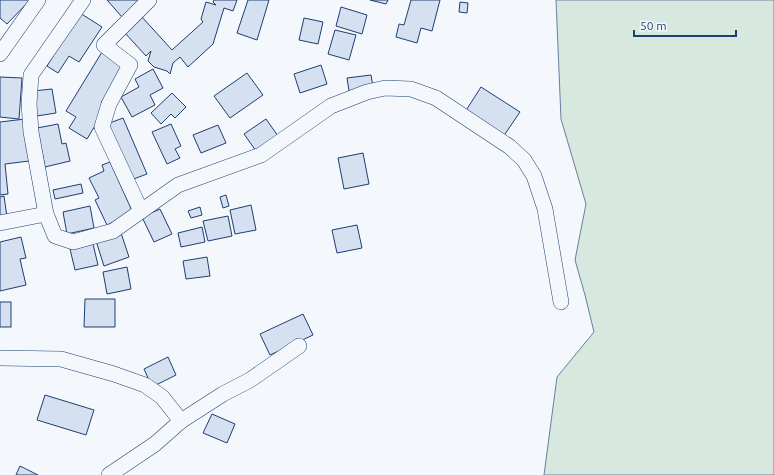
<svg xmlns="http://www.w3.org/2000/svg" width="774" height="475" viewBox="0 0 774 475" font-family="Ubuntu,sans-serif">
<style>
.green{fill:#d7e8df;stroke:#687fa3}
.building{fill:#d5e0f0;stroke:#1d3f73}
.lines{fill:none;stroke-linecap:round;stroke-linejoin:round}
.minor-casing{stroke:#1d3f73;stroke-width:16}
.minor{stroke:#f4f7fb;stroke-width:15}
</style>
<rect width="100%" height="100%" fill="#f4f7fb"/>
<path class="green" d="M556,0H774V475H544L557,377L594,332L585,295L575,260L586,204L561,119Z"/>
<g class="building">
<path d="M0,0H30L7,24L0,18Z"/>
<path d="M107,0H139L122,17Z"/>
<path d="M214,0H237L233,11L224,8L213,44L188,67L180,57L173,63L170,74L167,71L154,67L148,61L151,51L146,56L125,33L142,17L172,50L203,22L201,19L206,2L216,5L213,2Z"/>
<path d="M248,0H269L257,40L237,33Z"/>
<path d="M370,0H388L386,4Z"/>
<path d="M411,0H440L432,31L421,28L417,43L396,37L399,24L404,25Z"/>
<path d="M460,2L468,3L467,13L459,12Z"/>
<path d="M341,7L367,15L362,34L336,26Z"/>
<path d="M80,13L102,27L79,62L69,56L58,73L47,66Z"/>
<path d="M304,18L323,22L318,44L299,40Z"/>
<path d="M335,30L356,35L349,60L328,54Z"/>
<path d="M102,52L124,65L101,103L107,106L87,139L69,128L76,117L66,111Z"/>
<path d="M321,65L327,84L300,93L294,74Z"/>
<path d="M153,69L163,88L150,95L155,105L132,117L121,97L139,87L135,79Z"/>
<path d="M247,73L263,95L230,118L214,96Z"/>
<path d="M371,75L373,87L349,91L347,78Z"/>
<path d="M0,77L22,78L19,119L0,117Z"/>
<path d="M481,87L520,112L503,137L465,112Z"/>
<path d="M52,89L56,113L37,116L33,91Z"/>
<path d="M172,93L186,107L175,118L171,114L161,124L151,113Z"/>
<path d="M123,118L147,174L131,180L107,124Z"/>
<path d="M25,119L29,161L5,164L8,194L0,195V122Z"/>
<path d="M266,119L278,136L256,151L244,134Z"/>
<path d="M58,124L62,144L66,143L70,161L45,167L37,128Z"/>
<path d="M171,124L181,146L175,149L180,158L167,164L152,132Z"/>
<path d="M218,125L226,143L201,153L193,135Z"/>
<path d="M363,153L369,184L344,189L338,158Z"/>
<path d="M110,162L133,213L107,225L95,200L99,198L89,178L104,171L102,165Z"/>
<path d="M81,184L83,193L55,199L53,190Z"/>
<path d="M226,195L229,206L223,208L220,197Z"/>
<path d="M4,196L7,217L0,218V197Z"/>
<path d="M251,205L256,230L235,234L230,210Z"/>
<path d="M90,206L94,228L67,234L63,212Z"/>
<path d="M200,207L202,215L191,218L188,211Z"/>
<path d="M160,209L172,234L154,242L142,217Z"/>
<path d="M228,216L232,236L208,241L203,221Z"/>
<path d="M357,225L362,248L337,253L332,230Z"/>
<path d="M202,227L205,242L181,247L178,233Z"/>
<path d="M121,233L129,257L104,266L96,241Z"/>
<path d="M21,237L26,258L20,259L26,285L0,291V242Z"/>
<path d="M93,244L98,265L75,270L70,249Z"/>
<path d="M207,257L210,276L186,279L183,261Z"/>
<path d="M127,267L131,289L107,294L103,272Z"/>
<path d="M85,299H115V327H84Z"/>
<rect x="0" y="302" width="11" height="25"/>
<path d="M303,314L313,335L270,355L260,334Z"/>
<path d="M168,357L176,375L152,387L144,369Z"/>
<path d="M45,395L94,410L86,435L37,420Z"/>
<path d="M212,414L235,424L227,443L203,433Z"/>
<path d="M20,466L38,475H16Z"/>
</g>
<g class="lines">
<defs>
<g id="minor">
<path d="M83,0L31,75L29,104L31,132L46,214L55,236L73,242L113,231L178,185L261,155L331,106L367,92L385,88L411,89L436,98L510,147L524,160L534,176L545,209L561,302"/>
<path d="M0,54L38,0"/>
<path d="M141,211L102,127L109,104L130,65L104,45L149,0"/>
<path d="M0,223L46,214"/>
<path d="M0,358L61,359L114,374L145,385L162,397L181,421"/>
<path d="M109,475L155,444L181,421L223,394L250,380L299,346"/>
</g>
</defs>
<use href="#minor" class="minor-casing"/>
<use href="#minor" class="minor"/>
</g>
<path d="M634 30v6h102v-6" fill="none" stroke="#1d3f73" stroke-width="2"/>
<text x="640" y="30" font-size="12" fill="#1d3f73" stroke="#f4f7fb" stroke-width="3" paint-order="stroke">50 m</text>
</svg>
